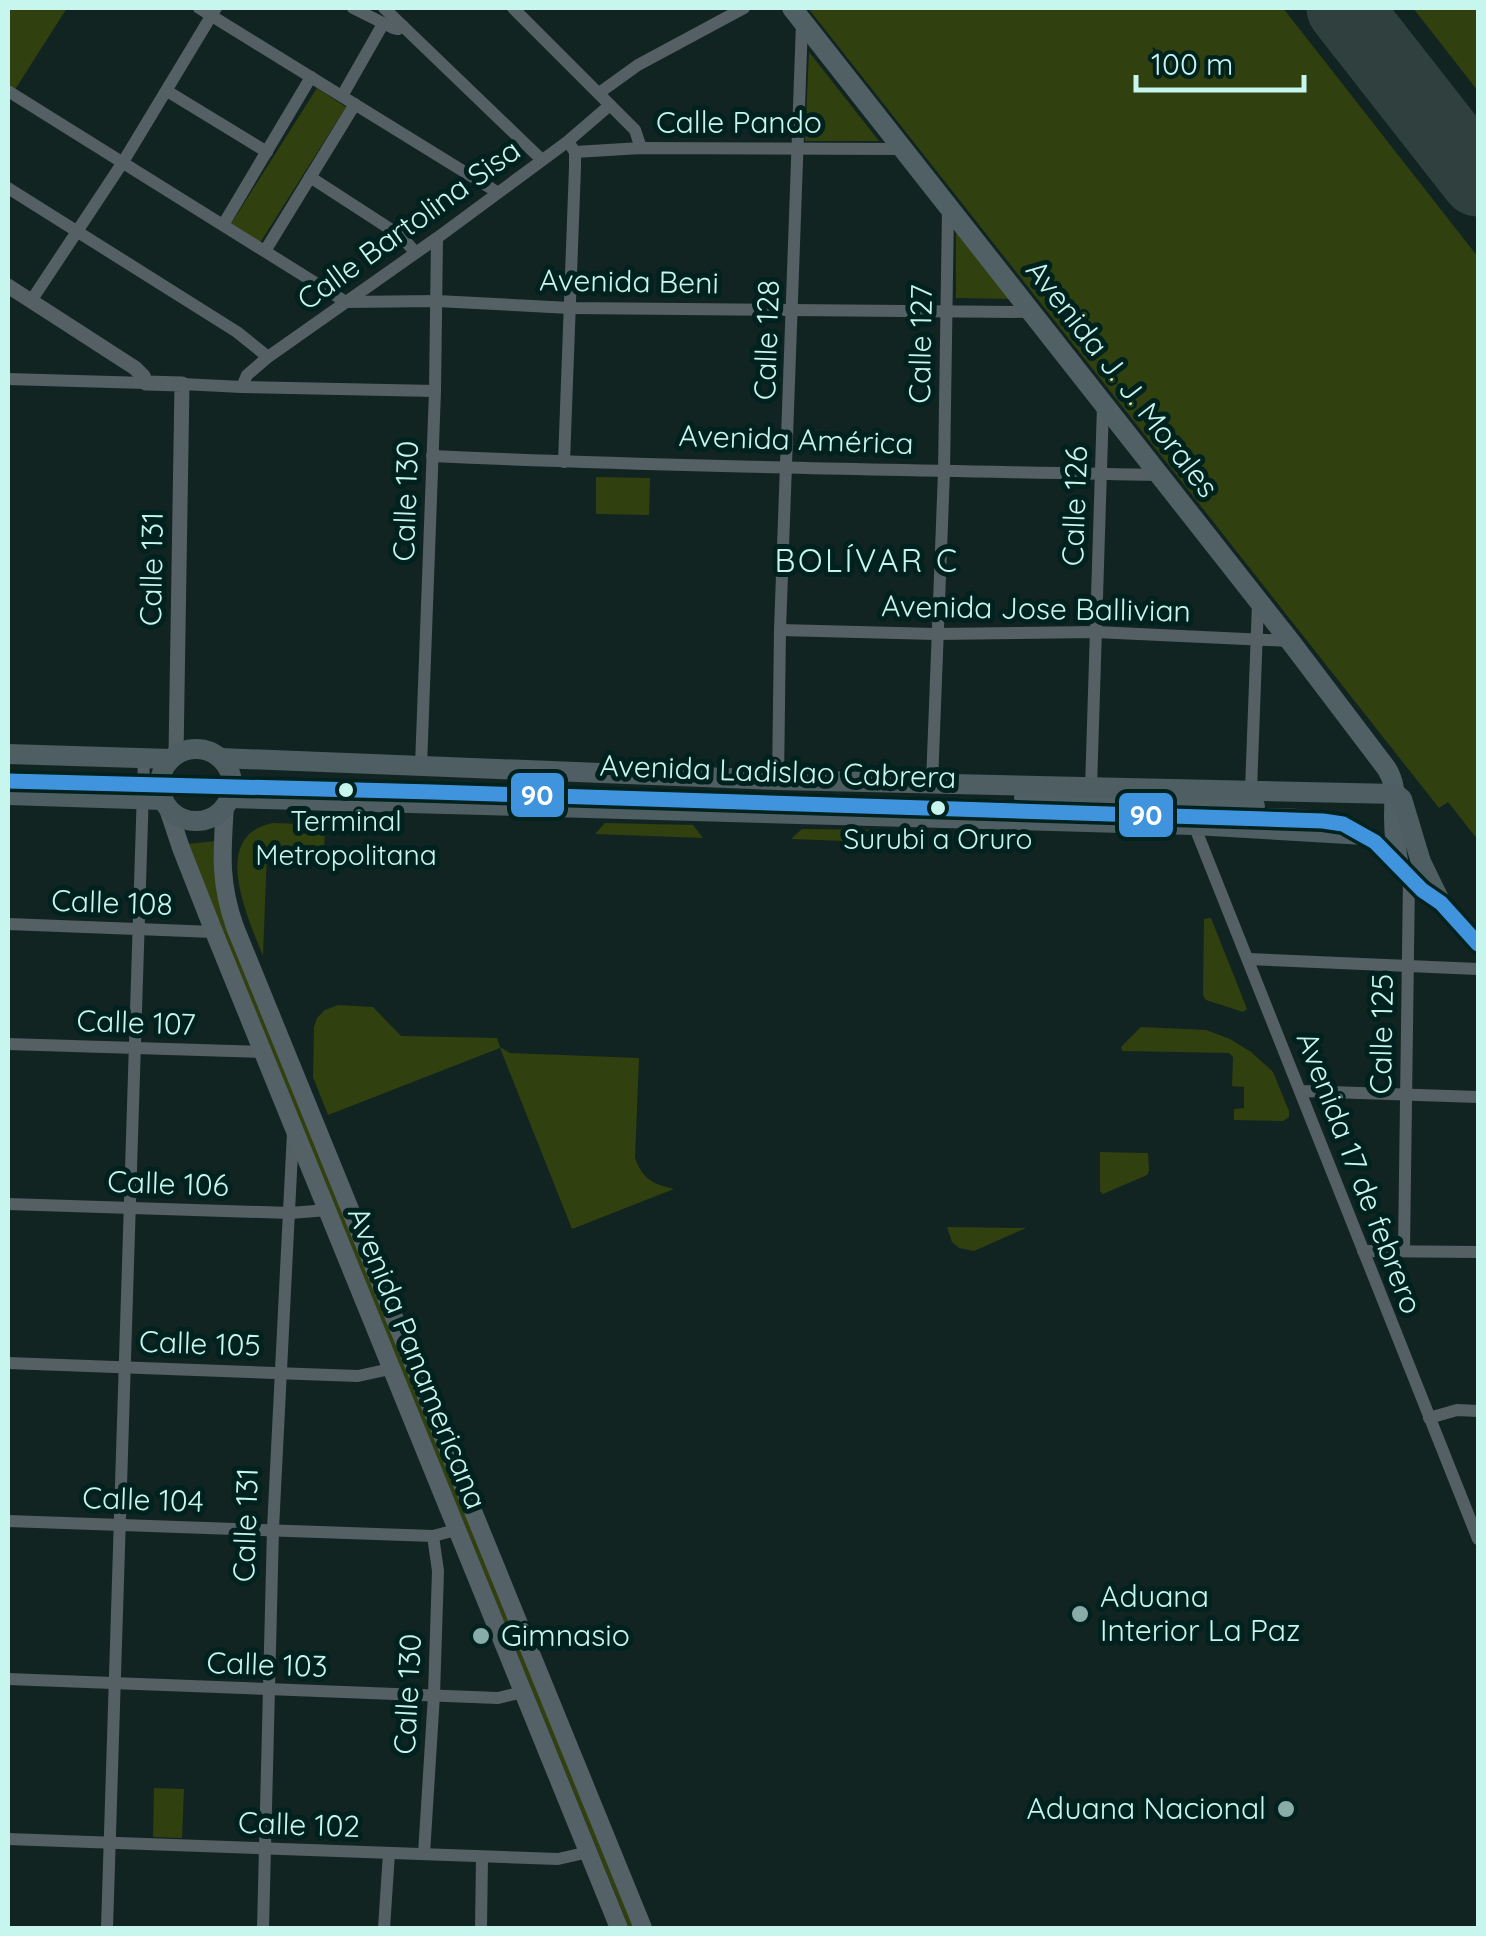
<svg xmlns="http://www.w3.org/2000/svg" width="1486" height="1936" viewBox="0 0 1486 1936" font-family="Quicksand,sans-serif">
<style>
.green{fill:#30400e}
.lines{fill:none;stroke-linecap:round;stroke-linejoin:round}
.runway{stroke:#30403f;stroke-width:75}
.minor{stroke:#556065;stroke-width:12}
.tertiary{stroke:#556065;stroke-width:15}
.secondary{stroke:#546167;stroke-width:18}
.primary{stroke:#506065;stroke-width:20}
.trunk{stroke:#4f5e62;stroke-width:20}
.bus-1-casing{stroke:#00221e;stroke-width:22}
.bus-1{stroke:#4094de;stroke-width:15}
.bus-dot{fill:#c7f6ee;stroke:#00221e;stroke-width:4}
.poi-dot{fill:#88aca7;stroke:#00221e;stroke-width:4}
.labels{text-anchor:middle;stroke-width:10;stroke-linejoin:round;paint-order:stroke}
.bus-label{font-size:28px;fill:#c7f6ee;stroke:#00221e}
.street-label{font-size:30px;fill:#c7f6ee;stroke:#00221e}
.poi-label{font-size:30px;fill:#c7f6ee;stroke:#00221e;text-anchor:start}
.neighbourhood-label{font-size:32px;letter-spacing:2.5px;fill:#c7f6ee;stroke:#00221e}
.line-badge{stroke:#00221e;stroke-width:4}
.badge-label{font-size:28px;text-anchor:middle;font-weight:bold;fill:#fff}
</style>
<rect width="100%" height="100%" fill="#122422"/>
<g class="green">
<path d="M8,8H67L14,91L8,87Z"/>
<path d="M808,8H1283L1478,257V840L1448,802L1439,808Z"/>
<path d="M1413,8H1478V91Z"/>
<path d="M809,52L879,141H805Z"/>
<path d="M317,88L346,107L258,246L229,227Z"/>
<path d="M956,232L1010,299L956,298Z"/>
<path d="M596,477L650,478L649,515L596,514Z"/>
<path d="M273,823L325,825L324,852L267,851L263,956C249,920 208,835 273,823Z"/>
<path d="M605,823L693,825L703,838L595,834Z"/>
<path d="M802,829L888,830L900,843L791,839Z"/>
<path d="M216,841L215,865L637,1928H629L187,844Z"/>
<path d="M1211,918L1247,1009L1243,1012L1206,1000L1203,995L1204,919Z"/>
<path d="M338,1005L373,1007L401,1036L497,1038L500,1047L510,1053L639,1058L635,1158C643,1179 652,1184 674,1189L572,1229L500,1048L328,1115L313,1077L314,1027L317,1018L325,1010Z"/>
<path d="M1141,1027L1206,1030L1230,1039L1251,1052L1273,1072L1289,1111V1117L1283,1121L1234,1120V1109L1244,1108V1087L1232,1086L1233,1057L1229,1053L1122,1051L1121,1047Z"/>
<path d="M1100,1152L1148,1153L1149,1171L1147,1175L1103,1194L1100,1191Z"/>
<path d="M947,1227L1026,1228L974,1251L959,1248L952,1242Z"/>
<path d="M154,1788L184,1789L182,1838L153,1837Z"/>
</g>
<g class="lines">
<path class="runway" d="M1344,8L1478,179"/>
<g class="minor">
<path d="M199,8L497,192"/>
<path d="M353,8L393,28L398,29L403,26"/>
<path d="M384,8L542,160"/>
<path d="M513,8L635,130L641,148"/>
<path d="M8,91L346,302L437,301L570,308L1031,312"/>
<path d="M167,91L267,152"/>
<path d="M599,93L638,65L744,8"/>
<path d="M342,96L383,24"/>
<path d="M575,152L641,148L903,149"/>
<path d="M310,177L401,236L415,252"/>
<path d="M8,188L237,332L268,357"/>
<path d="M223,225L311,77"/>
<path d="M265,251L355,104"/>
<path d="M31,301L123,162L216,8"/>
<path d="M8,379L146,383"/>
<path d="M182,384L242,387L435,391"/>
<path d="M242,387L247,375L268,357L437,238L567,142L610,105"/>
<path d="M432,456C674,467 917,470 1159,475"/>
<path d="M564,462L575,167V152L571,146"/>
<path d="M780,630L936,634L1096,632L1290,641"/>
<path d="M421,766L435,391L437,238"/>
<path d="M778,780L780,630L802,23"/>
<path d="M932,783L944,472L948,209"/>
<path d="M1091,788L1103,406"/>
<path d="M1251,790L1258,603"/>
<path d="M1194,825L1478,1539"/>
<path d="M8,924L214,932"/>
<path d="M1249,959L1478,969"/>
<path d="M8,1044L264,1052"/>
<path d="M1300,1091L1478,1097"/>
<path d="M8,1204L290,1213L328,1210"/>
<path d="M1404,1250L1409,878"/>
<path d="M1363,1251L1478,1252"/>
<path d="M8,1363L358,1376L390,1369"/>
<path d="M1429,1418L1457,1410L1478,1411"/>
<path d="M8,1521L433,1536L456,1530"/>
<path d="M8,1679L498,1698L523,1692"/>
<path d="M8,1839L558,1859L589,1852"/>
<path d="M424,1854L434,1695L438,1571L433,1536"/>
<path d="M107,1928L144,758"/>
<path d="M263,1928L273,1529L293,1132"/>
<path d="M384,1928L389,1853"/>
<path d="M481,1928L482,1857"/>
</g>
<path class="tertiary" d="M8,286L135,368L143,376L146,383L182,384L176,755"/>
<g class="secondary">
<path d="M225,805C222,852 219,882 235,927L643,1928"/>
<path d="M167,806L181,848L214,932L619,1928"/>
</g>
<g class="primary">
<path d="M792,8L1290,641L1387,769C1397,786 1394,798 1394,817C1394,834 1396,850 1399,867"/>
<path d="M8,781L258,787L1045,811"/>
<path d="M1024,798L1255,806"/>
<path d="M1234,818C1276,819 1323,814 1362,834"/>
</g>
<g class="trunk">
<circle cx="196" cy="785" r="36"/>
<path d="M8,754L171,759"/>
<path d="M220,758L778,780L1396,794L1402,799L1421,862L1441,903"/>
<path d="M8,795L164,800"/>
<path d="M229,798L1194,825L1364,835L1375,842L1422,890L1441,903L1478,944"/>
</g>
<defs>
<path id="bus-1" d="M8,781L433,792L1323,821L1343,824L1375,842L1422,890L1441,903L1478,944"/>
</defs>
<use href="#bus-1" class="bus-1-casing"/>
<use href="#bus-1" class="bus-1"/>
</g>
<g class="bus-dot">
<circle cx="346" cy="790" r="9"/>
<circle cx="938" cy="808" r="9"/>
</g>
<g class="poi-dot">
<circle cx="1080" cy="1614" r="10"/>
<circle cx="481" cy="1636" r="10"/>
<circle cx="1286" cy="1809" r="10"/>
</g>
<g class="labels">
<g class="bus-label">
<text x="346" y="831">Terminal<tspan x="346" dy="34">Metropolitana</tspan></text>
<text x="938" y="849">Surubi a Oruro</text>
</g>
<g class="street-label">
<text x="739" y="133">Calle Pando</text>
<text transform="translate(409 225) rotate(-36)" y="10">Calle Bartolina Sisa</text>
<text transform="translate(629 282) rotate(1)" y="10">Avenida Beni</text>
<text transform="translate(767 340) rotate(-88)" y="10">Calle 128</text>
<text transform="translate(921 344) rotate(-89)" y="10">Calle 127</text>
<text transform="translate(1122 379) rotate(52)" y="10">Avenida J. J. Morales</text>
<text transform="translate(796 440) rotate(2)" y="10">Avenida América</text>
<text transform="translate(406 501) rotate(-88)" y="10">Calle 130</text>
<text transform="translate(1075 506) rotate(-88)" y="10">Calle 126</text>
<text transform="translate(152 569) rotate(-89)" y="10">Calle 131</text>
<text transform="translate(1036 609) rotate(1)" y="10">Avenida Jose Ballivian</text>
<text transform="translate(778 772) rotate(2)" y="10">Avenida Ladislao Cabrera</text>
<text transform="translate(112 903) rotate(2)" y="10">Calle 108</text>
<text transform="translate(136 1023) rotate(2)" y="10">Calle 107</text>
<text transform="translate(1382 1034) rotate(-89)" y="10">Calle 125</text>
<text transform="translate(1359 1173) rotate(69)" y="10">Avenida 17 de febrero</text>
<text transform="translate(168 1184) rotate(2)" y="10">Calle 106</text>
<text transform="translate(200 1344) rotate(2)" y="10">Calle 105</text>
<text transform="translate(417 1358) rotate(68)" y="10">Avenida Panamericana</text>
<text transform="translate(143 1500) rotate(2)" y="10">Calle 104</text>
<text transform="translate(246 1525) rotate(-88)" y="10">Calle 131</text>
<text transform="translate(267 1665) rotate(2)" y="10">Calle 103</text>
<text transform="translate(408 1694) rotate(-87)" y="10">Calle 130</text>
<text transform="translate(299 1825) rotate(2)" y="10">Calle 102</text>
</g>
<g class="poi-label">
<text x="1100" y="1607">Aduana<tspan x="1100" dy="34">Interior La Paz</tspan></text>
<text x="501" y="1646">Gimnasio</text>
<text x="1266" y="1819" text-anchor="end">Aduana Nacional</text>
</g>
<g class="neighbourhood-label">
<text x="867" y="572">BOLÍVAR C</text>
</g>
</g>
<g class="line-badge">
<rect x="509" y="771" width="57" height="48" rx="10" fill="#4094de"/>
<rect x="1117" y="791" width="58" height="48" rx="10" fill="#4094de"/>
</g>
<g class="badge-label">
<text x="537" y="805">90</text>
<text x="1146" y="825">90</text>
</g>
<rect width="1486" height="1936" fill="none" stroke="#c7f6ee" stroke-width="20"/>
<path d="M1136 75v15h168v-15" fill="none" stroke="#c7f6ee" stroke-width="5"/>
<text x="1151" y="75" font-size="30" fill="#c7f6ee" stroke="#00221e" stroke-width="8" paint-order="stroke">100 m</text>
</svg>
